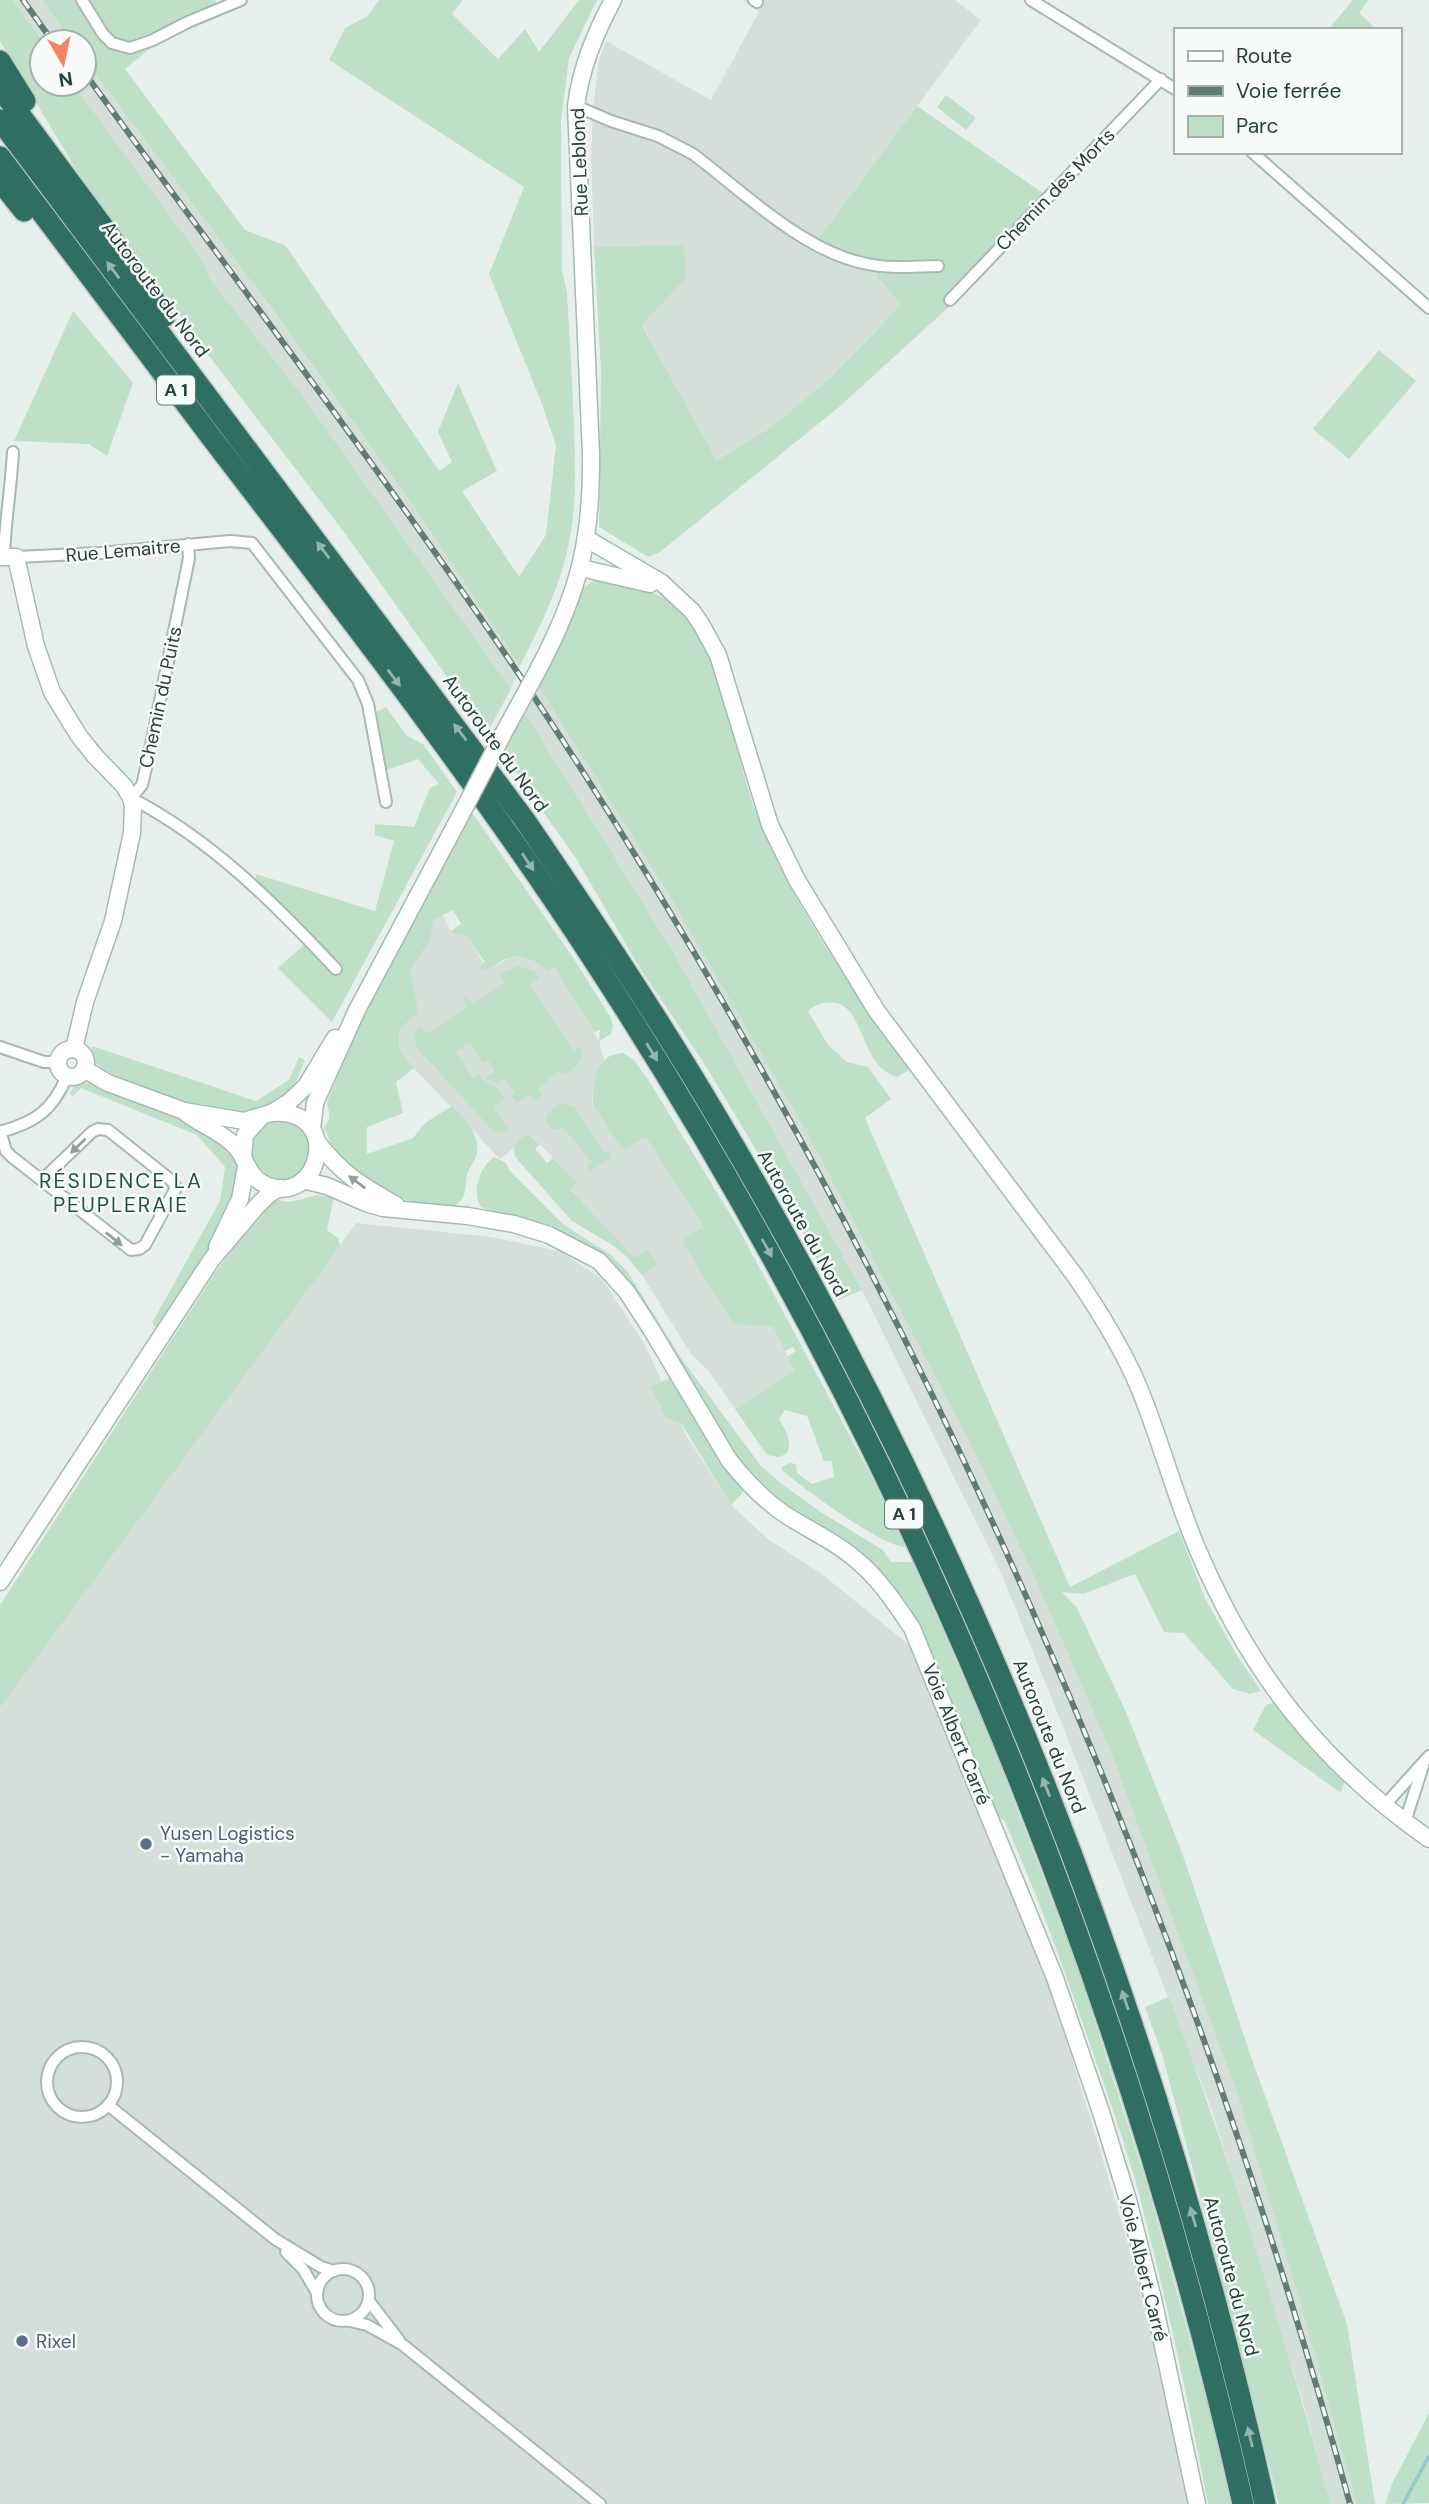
<svg xmlns="http://www.w3.org/2000/svg" width="1429" height="2504" viewBox="0 0 1429 2504" font-family="'DM Sans',sans-serif">
<style>
.built{fill:#d4dfda}
.green{fill:#bfe0c8}
.lines{fill:none;stroke-linecap:round;stroke-linejoin:round}
.stream{stroke:#8ec9d4;stroke-width:3.5}
.street-casing{stroke:#a8b8b2;stroke-width:14}
.secondary-casing{stroke:#a4bbb3;stroke-width:19}
.highway-casing{stroke:#c2cac8;stroke-width:24}
.street{stroke:#fff;stroke-width:10}
.secondary{stroke:#fff;stroke-width:16}
.highway{stroke:#2f6f62;stroke-width:21}
.rail-casing{stroke:#5f7d75;stroke-width:6}
.rail{stroke:#f7fbf9;stroke-width:3.5;stroke-dasharray:10;stroke-linecap:butt}
.secondary-bridge-casing{stroke:#a4bbb3;stroke-width:19;stroke-linecap:butt}
.secondary-bridge{stroke:#fff;stroke-width:16}
.oneway{fill:#93b5ae}
.oneway2{fill:#92a09c}
.service-dot{fill:#5c6f8a;stroke:#f7fbf9;stroke-width:2.5}
.labels{text-anchor:middle;stroke-width:5;stroke-linejoin:round;paint-order:stroke}
.shield{fill:#f7fbf9;stroke:#637a73;stroke-width:2}
.shield-label{font-size:18px;font-weight:bold;fill:#24423a}
.street-label{font-size:19px;fill:#24423a;stroke:#f7fbf9}
.service-label{font-size:19px;fill:#4e5e75;stroke:#f7fbf9;text-anchor:start}
.neighbourhood-label{font-size:21px;letter-spacing:2px;fill:#1f5548;stroke:#f7fbf9}
</style>
<rect width="100%" height="100%" fill="#e6efeb"/>
<g class="built">
<path d="M13,0H42L72,42H43Z"/>
<path d="M743,0H955L981,20L819,238L849,253L877,259L878,279L902,304L828,380L770,428L715,460L642,324L687,277L684,246L594,247L591,158L593,113L598,64L606,41L711,100L759,12Z"/>
<path d="M84,59L230,252L416,510L520,666L511,689L302,395L210,279L202,259L73,84H84Z"/>
<path d="M547,672L948,1364L1158,1847L1373,2504H1331L1301,2396L1211,2108L1064,1729L1002,1575L862,1290L671,948L525,713Z"/>
<path d="M442,914L451,931L457,936L464,932L488,970L511,957L532,958L554,967L599,1041L604,1059L594,1085L592,1100L594,1107L619,1145L625,1149L646,1136L704,1227L685,1238L743,1325L773,1327L795,1370L735,1409L709,1371L691,1354L642,1275L657,1264L647,1250L634,1259L571,1188L577,1182L533,1137L516,1142L514,1148L500,1159L414,1068L399,1048V1029L419,1013L410,970L430,940L434,919Z"/>
<path d="M356,1223L491,1237L559,1251L601,1278L644,1343L686,1435L731,1505L769,1540L822,1574L914,1649L1050,1985L1154,2329L1188,2504H0V1708Z"/>
</g>
<g class="green">
<path d="M0,0H13L43,42L42,84H73L202,259L210,279L302,395L511,689L487,733L344,532L209,356L75,168L0,41Z"/>
<path d="M42,0H215L224,12L152,47L125,69L245,230L286,246L439,471L452,462L438,432L458,383L497,471L462,491L519,577L546,535L556,445L540,399L489,274L524,187L329,60L345,28L368,16L379,0H460L462,1L452,14L498,59L525,29L539,52L579,0H597L569,58L561,121L562,270L567,293C570,337 572,381 574,426C575,462 577,501 570,537C562,583 541,625 520,666L416,510L266,301L84,59V42H72Z"/>
<path d="M1353,0H1368L1359,13L1377,30H1328Z"/>
<path d="M946,95L976,118L966,130L937,107Z"/>
<path d="M917,106L1044,194L967,273L963,294L839,407L660,552L648,557L599,527L601,371L594,247L684,245L687,277L642,325L716,460L770,428L828,380L902,304L878,279L876,259L849,253L819,238Z"/>
<path d="M73,311L133,383L107,456L89,444L14,441Z"/>
<path d="M1379,350L1416,381L1349,459L1313,429Z"/>
<path d="M599,580C638,587 667,590 692,624C730,678 732,749 755,810C791,904 852,988 911,1069L897,1077C868,1068 866,1035 851,1013C840,998 820,1000 808,1011L828,1045L847,1062L868,1067L891,1099L865,1118L1070,1587L1179,1531L1205,1598L1236,1654L1261,1691L1250,1694L1233,1689L1184,1633L1164,1632L1135,1574L1083,1594L1062,1592L1077,1608L1126,1712L1181,1850L1254,2065L1347,2324L1375,2504H1357L1294,2281L1238,2095L1111,1752L1035,1578L974,1450L805,1129L670,896L539,687L564,637L582,589L591,582Z"/>
<path d="M386,707L406,735L424,745L457,792L332,1022L278,968L313,937L256,880V874L375,911L394,841L375,835V824L414,827L430,788L439,784L418,759L386,770L374,713Z"/>
<path d="M525,713L671,948L862,1290L838,1300L783,1195L707,1068L638,965L577,860L502,753Z"/>
<path d="M471,811L572,956L611,1018L613,1027L611,1034L599,1041L600,1030L594,1032L554,967L547,971C535,958 517,952 501,961C494,966 489,971 481,970L479,967L485,962L464,933L457,936L451,931L461,924L453,910L434,919L430,940L410,970L419,1013L399,1029V1048L414,1068L396,1082L403,1113L367,1127V1154L413,1138L425,1123L452,1106C464,1120 480,1132 477,1152C476,1159 471,1165 468,1172C464,1183 469,1198 455,1205C429,1220 357,1177 339,1157C332,1149 329,1138 324,1128L330,1118L327,1102L365,1012Z"/>
<path d="M518,966L534,971L539,978L530,985L574,1051L582,1046C583,1061 576,1066 565,1075L559,1070L538,1089L543,1096L536,1102L530,1095L516,1103L511,1096L515,1092L503,1078L498,1083L486,1078L495,1071L488,1060L483,1063L470,1043L456,1052L473,1078L479,1075L483,1080L495,1086L505,1098L493,1109L510,1128L507,1131L494,1132L418,1049L413,1037L420,1026L427,1034L467,1007L462,1000L467,996L473,1004L505,983L499,974Z"/>
<path d="M92,1046L256,1101L289,1080L299,1057L305,1060C301,1068 297,1082 292,1089C286,1098 251,1116 240,1117C223,1119 111,1078 98,1065C93,1061 91,1052 92,1046Z"/>
<path d="M623,1053L634,1060L649,1081L735,1222L896,1522L908,1548C881,1546 805,1490 782,1470V1467L790,1463L796,1464L797,1473L812,1484L834,1477L832,1461H824L807,1416L785,1410L779,1419C785,1430 794,1442 786,1454L779,1457L767,1455L735,1409L795,1370L787,1357L796,1351L793,1347L785,1351L773,1327L743,1325L732,1322L683,1243L685,1238L703,1227L697,1216L646,1137L625,1149L619,1145L594,1107C591,1093 595,1067 607,1058C611,1054 618,1054 623,1053Z"/>
<path d="M78,1082L91,1083L181,1117L231,1147L239,1166L234,1202L201,1264L156,1328L152,1323L220,1201L225,1167L197,1135L81,1088L73,1096L70,1094L74,1085Z"/>
<path d="M563,1103L575,1107L603,1151L609,1153L612,1158L589,1171L587,1167L592,1162L563,1128L553,1130C539,1119 550,1108 563,1103Z"/>
<circle cx="281" cy="1151" r="30"/>
<path d="M529,1135L540,1144L535,1149L547,1163L553,1158L577,1182L571,1189L634,1258L648,1250L657,1264L642,1275L628,1258L614,1246L572,1221L516,1158C511,1147 516,1138 529,1135Z"/>
<path d="M494,1157L506,1163L509,1170L563,1224L611,1255L627,1271L681,1358L761,1466L783,1485L822,1513L883,1550L891,1562H913L990,1738L1075,1960L1148,2188L1211,2416L1231,2504H1208C1188,2400 1166,2296 1139,2194C1126,2146 1109,2099 1093,2053C1066,1974 1038,1896 1004,1820L995,1817L923,1633L904,1604L754,1480L731,1505L681,1423L666,1418L651,1387L681,1372L631,1289L520,1220L481,1207C471,1191 480,1167 494,1157Z"/>
<path d="M317,1195L334,1197L327,1230L338,1238L340,1246L0,1708V1605L215,1273L261,1210L272,1199L290,1202Z"/>
<path d="M1277,1702L1345,1779L1341,1793L1253,1730L1266,1705Z"/>
<path d="M1169,1997C1232,2163 1283,2333 1331,2504H1279L1205,2215L1162,2054L1145,2007Z"/>
<path d="M1429,2413V2503L1385,2504L1392,2484Z"/>
</g>
<g class="lines">
<path class="stream" d="M1403,2504L1429,2456"/>
<defs>
<g id="street">
<path d="M82,0L103,34L112,43L130,48L153,40L188,22L241,0"/>
<path d="M754,0L757,2"/>
<path d="M1031,0L1175,89"/>
<path d="M576,106L611,121L658,136L693,154C742,191 802,250 863,263C888,269 913,267 938,266"/>
<path d="M1252,152L1429,308"/>
<path d="M950,300L1161,79"/>
<path d="M188,544L189,558L149,755L142,785L131,798C212,840 275,904 336,969"/>
<path d="M4,557C5,522 11,488 13,452"/>
<path d="M16,557L100,553L230,541L252,543L358,680L368,704L386,802"/>
<path d="M0,1047L44,1062H58"/>
<path d="M0,1131L6,1151L12,1157L131,1250L139,1249L145,1245L176,1188L172,1181L108,1130L98,1129L92,1132L42,1180"/>
<path d="M0,1132C36,1122 53,1110 67,1076"/>
<path d="M1384,1806L1429,1756"/>
<path d="M1405,1822L1423,1766"/>
<circle cx="82" cy="2082" r="35"/>
<path d="M108,2105L275,2239L321,2267L334,2271"/>
<path d="M286,2252L303,2269L317,2293"/>
<circle cx="343" cy="2295" r="26"/>
<path d="M369,2301L399,2340"/>
<path d="M350,2321L367,2325L403,2345L600,2504"/>
</g>
<g id="secondary">
<path d="M587,539L662,583L692,611L701,624L718,655L770,825L797,880L876,1010L1076,1277C1099,1311 1121,1346 1137,1383C1160,1437 1174,1494 1197,1548C1249,1671 1319,1762 1429,1839"/>
<path d="M0,557H16L36,646L52,692L79,736L95,756L124,786L131,798L133,806L132,833L113,921L85,1002L74,1049"/>
<path d="M581,568L650,584"/>
<path d="M539,668C579,592 592,540 591,454L576,106C581,67 595,34 613,0"/>
<path d="M502,736L515,712"/>
<circle cx="72" cy="1063" r="14"/>
<path d="M84,1069L108,1083L184,1111L244,1121L271,1113L289,1102L306,1086L335,1038"/>
<path d="M186,1113C201,1125 222,1132 235,1146C247,1158 247,1176 264,1184C321,1211 345,1106 271,1113"/>
<path d="M312,1129L315,1103L357,1010L455,826"/>
<path d="M318,1143C343,1175 361,1185 396,1205"/>
<path d="M243,1158L245,1135L261,1117"/>
<path d="M303,1180L327,1186L366,1203L383,1208L468,1216L514,1224L549,1235L599,1261L627,1292L651,1329L729,1460C745,1480 764,1501 786,1515C809,1530 834,1541 854,1558C879,1578 895,1603 912,1628L1055,1978L1101,2112L1128,2200L1153,2299L1197,2504"/>
<path d="M217,1247L240,1199L246,1167"/>
<path d="M0,1582L212,1259L257,1206L269,1194L280,1188"/>
</g>
<g id="highway">
<path d="M0,61L25,101"/>
<path d="M0,88L104,228L165,316"/>
<path d="M0,120L524,819C592,919 660,1020 721,1124C975,1552 1157,2018 1265,2504"/>
<path d="M0,157C71,250 140,344 211,437C342,608 475,778 593,959C901,1431 1120,1955 1243,2504"/>
<path d="M0,181L24,211"/>
</g>
</defs>
<use href="#street" class="street-casing"/>
<use href="#secondary" class="secondary-casing"/>
<use href="#highway" class="highway-casing"/>
<use href="#street" class="street"/>
<use href="#secondary" class="secondary"/>
<use href="#highway" class="highway"/>
<defs>
<g id="rail">
<path d="M23,0L53,42"/>
<path d="M84,72C250,301 423,523 576,761C921,1299 1181,1887 1350,2504"/>
</g>
</defs>
<use href="#rail" class="rail-casing"/>
<use href="#rail" class="rail"/>
<defs>
<g id="secondary-bridge">
<path d="M515,712L539,668"/>
<path d="M455,826L502,736"/>
</g>
</defs>
<use href="#secondary-bridge" class="secondary-bridge-casing"/>
<use href="#secondary-bridge" class="secondary-bridge"/>
</g>
<defs><path id="oneway-solid" d="M-6-.8H1V-3.2L6.5 0L1 3.2V.8H-6Z" transform="scale(1.75)"/></defs>
<g class="oneway">
<use href="#oneway-solid" transform="translate(113 270) rotate(-127)"/>
<use href="#oneway-solid" transform="translate(323 550) rotate(-127)"/>
<use href="#oneway-solid" transform="translate(394 678) rotate(53)"/>
<use href="#oneway-solid" transform="translate(460 732) rotate(-127)"/>
<use href="#oneway-solid" transform="translate(528 862) rotate(56)"/>
<use href="#oneway-solid" transform="translate(652 1052) rotate(58)"/>
<use href="#oneway-solid" transform="translate(767 1248) rotate(61)"/>
<use href="#oneway-solid" transform="translate(1046 1787) rotate(-112)"/>
<use href="#oneway-solid" transform="translate(1125 2000) rotate(-109)"/>
<use href="#oneway-solid" transform="translate(1193 2217) rotate(-106)"/>
<use href="#oneway-solid" transform="translate(1250 2437) rotate(-103)"/>
</g>
<g class="oneway2">
<use href="#oneway-solid" transform="translate(78 1146) rotate(136)"/>
<use href="#oneway-solid" transform="translate(357 1182) rotate(-143)"/>
<use href="#oneway-solid" transform="translate(114 1239) rotate(39)"/>
</g>
<g class="service-dot">
<circle cx="146" cy="1844" r="7"/>
<circle cx="22" cy="2341" r="7"/>
</g>
<g class="labels">
<g class="shield">
<rect x="157" y="375.5" width="38" height="29" rx="5"/>
<rect x="885" y="1499.5" width="38" height="29" rx="5"/>
</g>
<g class="shield-label">
<text x="176" y="396">A 1</text>
<text x="904" y="1520">A 1</text>
</g>
<g class="street-label">
<text transform="translate(579 162) rotate(-92)" y="7">Rue Leblond</text>
<text transform="translate(1055 189) rotate(-46)" y="7">Chemin des Morts</text>
<text transform="translate(156 289) rotate(53)" y="7">Autoroute du Nord</text>
<text transform="translate(123 550) rotate(-5)" y="7">Rue Lemaitre</text>
<text transform="translate(160 697) rotate(-78)" y="7">Chemin du Puits</text>
<text transform="translate(496 743) rotate(54)" y="7">Autoroute du Nord</text>
<text transform="translate(803 1223) rotate(61)" y="7">Autoroute du Nord</text>
<text transform="translate(957 1734) rotate(68)" y="7">Voie Albert Carré</text>
<text transform="translate(1050 1736) rotate(68)" y="7">Autoroute du Nord</text>
<text transform="translate(1144 2268) rotate(76)" y="7">Voie Albert Carré</text>
<text transform="translate(1232 2276) rotate(75)" y="7">Autoroute du Nord</text>
</g>
<g class="service-label">
<text x="160" y="1840">Yusen Logistics<tspan x="160" dy="22">- Yamaha</tspan></text>
<text x="36" y="2348">Rixel</text>
</g>
<g class="neighbourhood-label">
<text x="121" y="1188">RÉSIDENCE LA<tspan x="121" dy="24">PEUPLERAIE</tspan></text>
</g>
</g>
<rect x="1174" y="28" width="228" height="126" fill="#f7fbf9" stroke="#a3b1ad" stroke-width="2"/>
<rect x="1188" y="51" width="35" height="10" fill="#ffffff" stroke="#a3b1ad" stroke-width="2"/>
<text x="1236" y="63" font-size="21" fill="#24423a">Route</text>
<rect x="1188" y="86" width="35" height="10" fill="#5f7d75" stroke="#a3b1ad" stroke-width="2"/>
<text x="1236" y="98" font-size="21" fill="#24423a">Voie ferrée</text>
<rect x="1188" y="116" width="35" height="21" fill="#bfe0c8" stroke="#a3b1ad" stroke-width="2"/>
<text x="1236" y="133" font-size="21" fill="#24423a">Parc</text>
<g transform="translate(63 63) rotate(171)"><circle r="33" fill="#f7fbf9" stroke="#a3b1ad" stroke-width="2"/>
<path d="M0-5L12 26L0 18L-12 26Z" fill="#f4845f"/>
<text y="-10" font-size="19" font-weight="bold" text-anchor="middle" fill="#24423a">N</text>
</g>
</svg>
